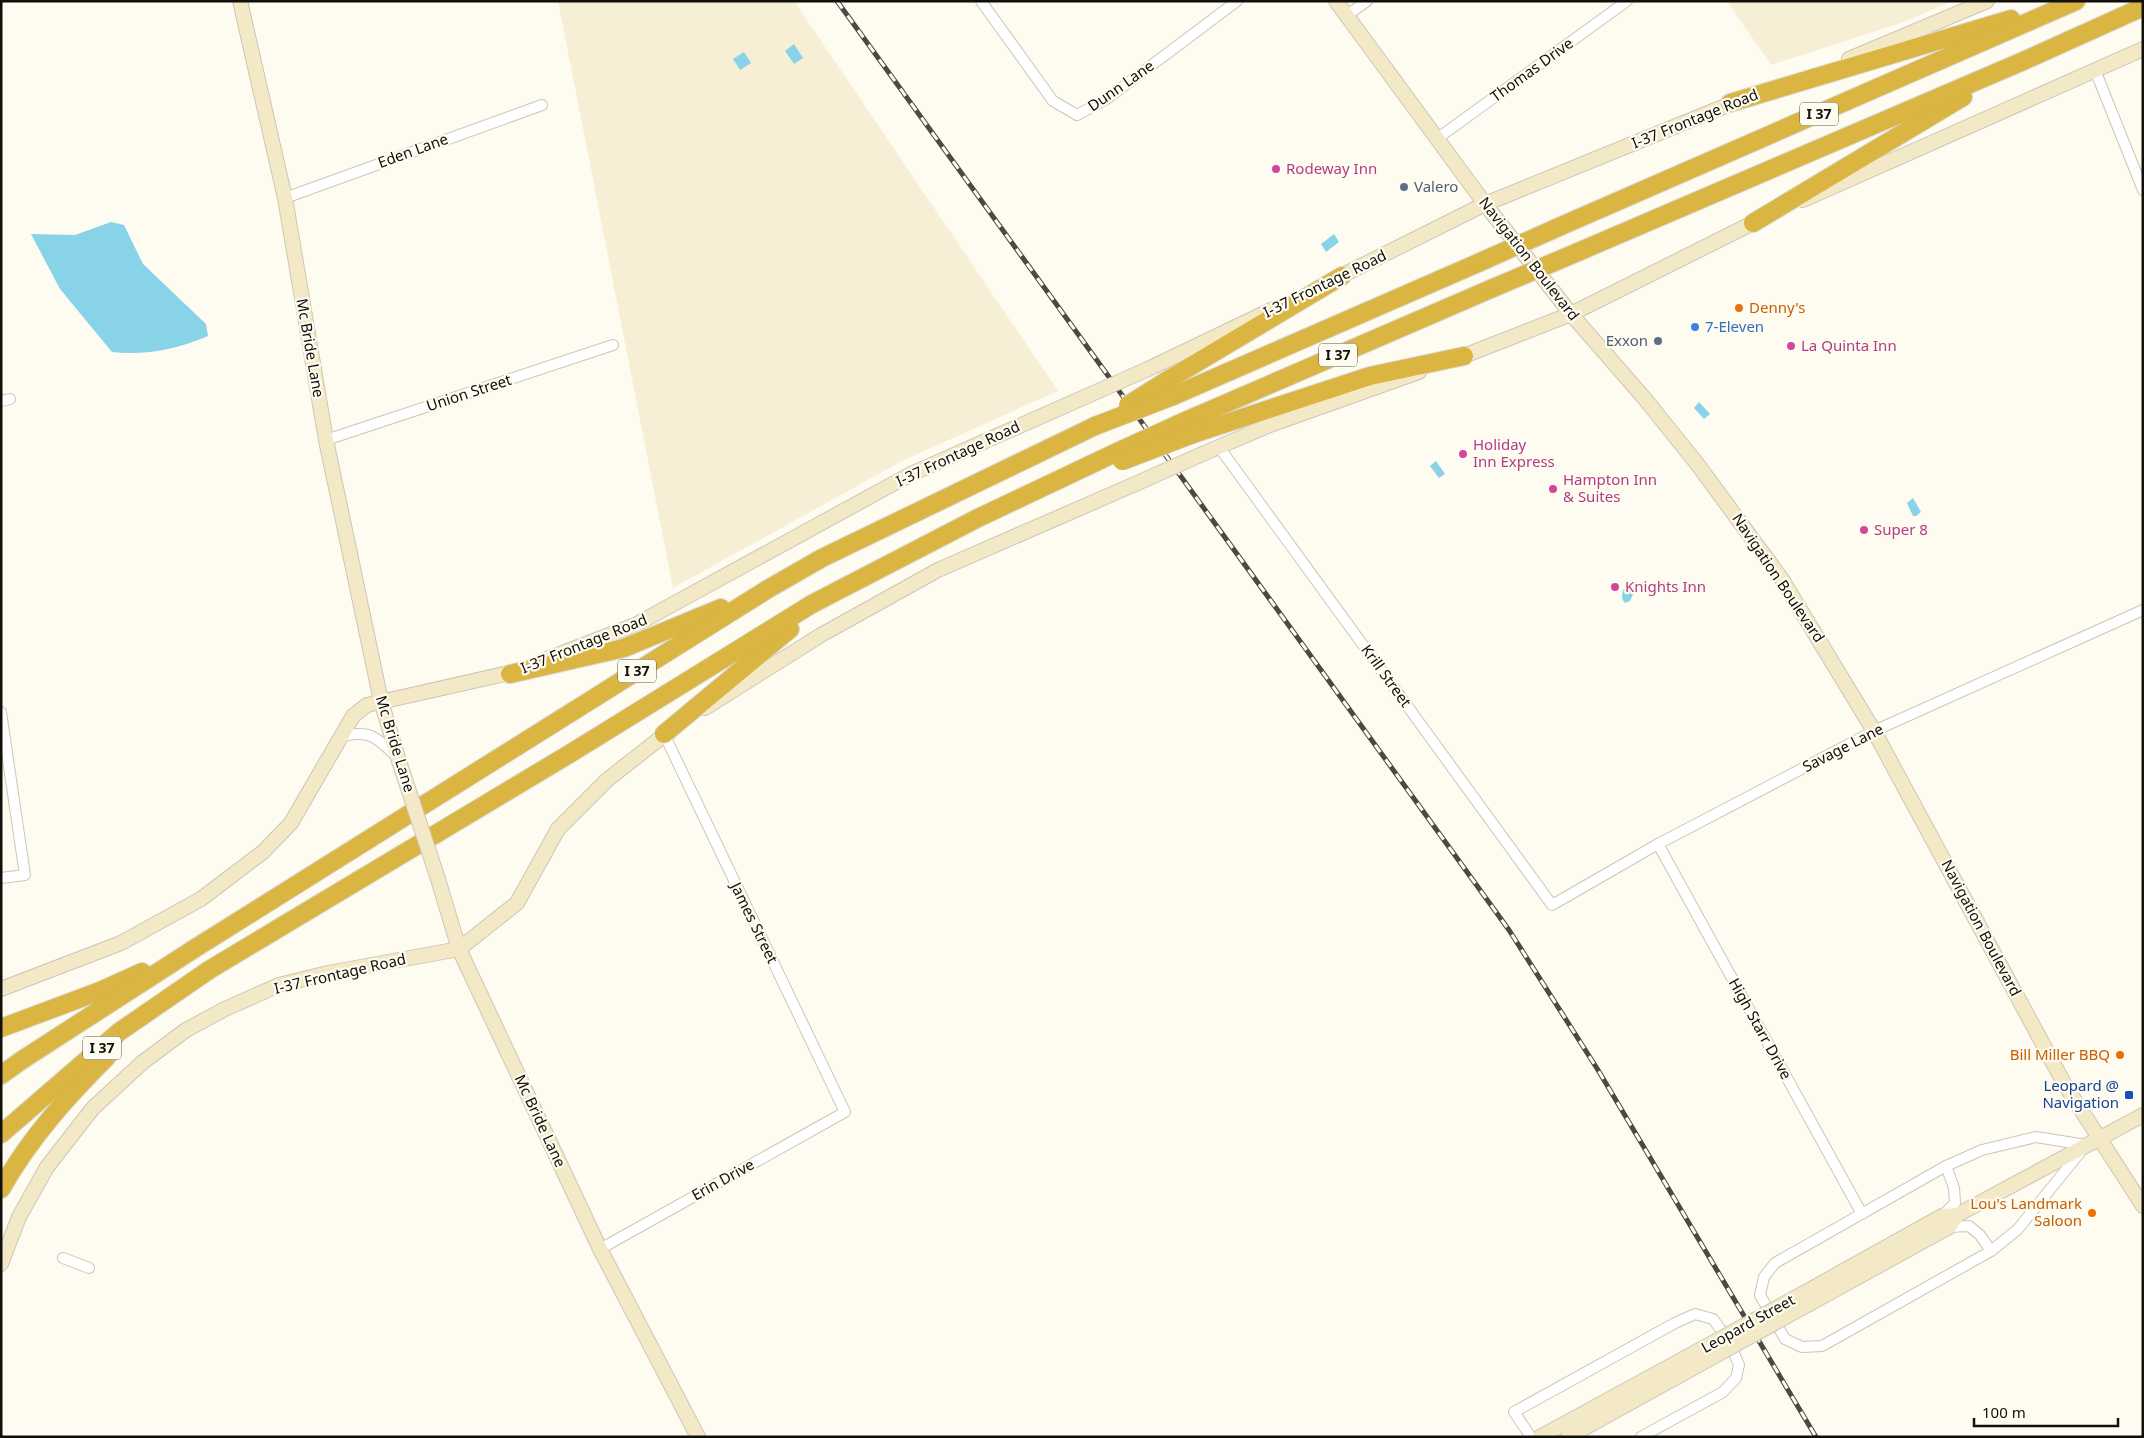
<svg xmlns="http://www.w3.org/2000/svg" width="2144" height="1438" viewBox="0 0 2144 1438" font-family="'Noto Sans',sans-serif">
<style>
.built{fill:#f7efd5}
.water{fill:#89d3e8}
.lines{fill:none;stroke-linecap:round;stroke-linejoin:round}
.street-casing{stroke:#ccc6b5;stroke-width:12}
.secondary-casing{stroke:#ccc6b5;stroke-width:16}
.highway-casing{stroke:#d9d9d8;stroke-width:20}
.street{stroke:#fff;stroke-width:10}
.secondary{stroke:#f4e9c6;stroke-width:14}
.highway{stroke:#dab541;stroke-width:18}
.rail-casing{stroke:#4b4942;stroke-width:5}
.rail{stroke:#fefbf0;stroke-width:3;stroke-dasharray:9;stroke-linecap:butt}
.secondary-bridge-casing{stroke:#ccc6b5;stroke-width:16;stroke-linecap:butt}
.highway-bridge-casing{stroke:#d9d9d8;stroke-width:20;stroke-linecap:butt}
.secondary-bridge{stroke:#f4e9c6;stroke-width:14}
.highway-bridge{stroke:#dab541;stroke-width:18}
.hotel-dot{fill:#d1479c;stroke:#fefbf0;stroke-width:2}
.service-dot{fill:#5c6f8a;stroke:#fefbf0;stroke-width:2}
.food-dot{fill:#e8710a;stroke:#fefbf0;stroke-width:2}
.shop-dot{fill:#3f7fe0;stroke:#fefbf0;stroke-width:2}
.transit-dot{fill:#1a4fb4;stroke:#fefbf0;stroke-width:2}
.labels{text-anchor:middle;stroke-width:4.5;stroke-linejoin:round;paint-order:stroke}
.shield{fill:#fefbf0;stroke:#58564e;stroke-width:1}
.shield-label{font-size:14px;font-weight:bold;fill:#110f09}
.street-label{font-size:15px;fill:#110f09;stroke:#fefbf0}
.hotel-label{font-size:15px;fill:#b23c85;stroke:#fefbf0;text-anchor:start}
.service-label{font-size:15px;fill:#4e5e75;stroke:#fefbf0;text-anchor:start}
.food-label{font-size:15px;fill:#c56008;stroke:#fefbf0;text-anchor:end}
.shop-label{font-size:15px;fill:#366cbe;stroke:#fefbf0;text-anchor:start}
.transit-label{font-size:15px;fill:#164399;stroke:#fefbf0;text-anchor:end}
</style>
<rect width="100%" height="100%" fill="#fefbf0"/>
<g class="built">
<path d="M558,1H794L1058,391L902,461L673,588Z"/>
<path d="M1727,1H1952L1904,22L1771,65Z"/>
</g>
<g class="water">
<path d="M794,44L803,58L794,64L785,51Z"/>
<path d="M744,52L751,63L740,70L733,59Z"/>
<path d="M111,222L124,225L143,264L206,324L208,336C178,349 145,356 112,352L60,289L31,234L75,235Z"/>
<path d="M1334,234L1339,242L1326,252L1321,244Z"/>
<path d="M1699,402L1710,414L1704,419L1694,408Z"/>
<path d="M1436,461L1445,474L1439,478L1430,466Z"/>
<path d="M1913,498L1921,512L1916,516H1913L1907,503Z"/>
<path d="M1627,586L1631,587L1634,592L1630,601L1625,603C1620,599 1622,589 1627,586Z"/>
</g>
<g class="lines">
<defs>
<g id="street">
<path d="M981,1L1053,101L1077,115L1108,98L1237,1"/>
<path d="M1346,16L1367,1"/>
<path d="M2095,70L2143,190"/>
<path d="M1438,138L1627,1"/>
<path d="M285,198L542,105"/>
<path d="M1,401L10,399"/>
<path d="M326,440L613,345"/>
<path d="M1219,447L1552,905L1658,844L1874,731L2143,610"/>
<path d="M1,712L25,875L1,878"/>
<path d="M341,736C372,730 376,737 398,758"/>
<path d="M1658,844L1862,1214"/>
<path d="M2036,1137L2086,1145L2018,1229L1991,1251L1822,1346L1802,1347L1785,1339L1773,1318L1760,1295L1764,1277L1775,1263L1946,1166L1982,1150Z"/>
<path d="M1942,1216L1955,1203L1954,1188L1946,1166"/>
<path d="M1949,1227L1969,1226L1980,1235L1991,1251"/>
<path d="M600,1249L845,1112L664,734"/>
<path d="M63,1258L89,1268"/>
<path d="M1531,1437L1514,1412L1675,1323L1695,1314L1713,1319L1729,1341L1739,1365L1736,1378L1723,1392L1641,1437"/>
</g>
<g id="secondary">
<path d="M240,1L285,198L326,440L381,701L398,758"/>
<path d="M1336,1L1485,204L1571,314L1645,399L1698,465L1781,578L1874,731L2065,1085L2143,1206"/>
<path d="M1849,59L1987,1"/>
<path d="M1803,200L2143,49"/>
<path d="M1333,280L1485,204L1740,100"/>
<path d="M1456,359L1571,314L1761,219"/>
<path d="M1148,369L1273,309"/>
<path d="M1200,455L1270,425L1419,372"/>
<path d="M547,659L635,625L911,474L1078,400"/>
<path d="M705,708L821,635L938,570L1142,481"/>
<path d="M438,879L459,949L600,1249L698,1437"/>
<path d="M1,989L121,943L201,899L263,852L291,823L353,716L367,705L518,671"/>
<path d="M1,1264L19,1217L47,1167L93,1108L143,1062L186,1030L225,1009L279,985L328,973L459,949L517,903L558,829L607,780L672,729"/>
<path d="M1804,1293L1942,1216L1957,1215L2143,1115"/>
<path d="M1809,1304L1949,1227L1957,1215"/>
<path d="M1540,1437L1696,1352"/>
<path d="M1568,1437L1702,1363"/>
</g>
<g id="highway">
<path d="M1730,103L2011,19"/>
<path d="M1753,223L1963,97"/>
<path d="M1561,226L2076,1"/>
<path d="M1578,252L2021,62L2143,7"/>
<path d="M1166,381L1342,276"/>
<path d="M1173,396L1478,263"/>
<path d="M1183,422L1493,288"/>
<path d="M1193,434L1370,376L1464,356"/>
<path d="M510,674L624,648L721,608"/>
<path d="M664,734L790,629"/>
<path d="M1,1028L100,991L142,972"/>
<path d="M1,1075L22,1060L197,947L768,589L822,558L1095,426"/>
<path d="M1,1134L119,1032L209,970L571,753L812,604L978,518L1115,453"/>
<path d="M1,1189C30,1138 66,1098 107,1057"/>
</g>
</defs>
<use href="#street" class="street-casing"/>
<use href="#secondary" class="secondary-casing"/>
<use href="#highway" class="highway-casing"/>
<use href="#street" class="street"/>
<use href="#secondary" class="secondary"/>
<use href="#highway" class="highway"/>
<defs>
<path id="rail" d="M837,1L1509,930L1598,1070L1816,1437"/>
</defs>
<use href="#rail" class="rail-casing"/>
<use href="#rail" class="rail"/>
<defs>
<g id="secondary-bridge">
<path d="M1078,400L1148,369"/>
<path d="M1142,481L1200,455"/>
<path d="M398,758L438,879"/>
<path d="M1696,1352L1804,1293"/>
<path d="M1702,1363L1809,1304"/>
</g>
<g id="highway-bridge">
<path d="M1478,263L1561,226"/>
<path d="M1493,288L1578,252"/>
<path d="M1128,405L1166,381"/>
<path d="M1095,426L1173,396"/>
<path d="M1117,452L1183,422"/>
<path d="M1122,461L1193,434"/>
</g>
</defs>
<use href="#secondary-bridge" class="secondary-bridge-casing"/>
<use href="#highway-bridge" class="highway-bridge-casing"/>
<use href="#secondary-bridge" class="secondary-bridge"/>
<use href="#highway-bridge" class="highway-bridge"/>
</g>
<g class="hotel-dot">
<circle cx="1276" cy="169" r="5"/>
<circle cx="1791" cy="346" r="5"/>
<circle cx="1463" cy="454" r="5"/>
<circle cx="1553" cy="489" r="5"/>
<circle cx="1864" cy="530" r="5"/>
<circle cx="1615" cy="587" r="5"/>
</g>
<g class="service-dot">
<circle cx="1404" cy="187" r="5"/>
<circle cx="1658" cy="341" r="5"/>
</g>
<g class="food-dot">
<circle cx="1739" cy="308" r="5"/>
<circle cx="2120" cy="1055" r="5"/>
<circle cx="2092" cy="1213" r="5"/>
</g>
<circle class="shop-dot" cx="1695" cy="327" r="5"/>
<rect class="transit-dot" x="2124" y="1090" width="10" height="10" rx="2.5"/>
<g class="labels">
<g class="shield">
<rect x="1800" y="102.5" width="38" height="23" rx="4"/>
<rect x="1319" y="343.5" width="38" height="23" rx="4"/>
<rect x="618" y="659.5" width="38" height="23" rx="4"/>
<rect x="83" y="1036.5" width="38" height="23" rx="4"/>
</g>
<g class="shield-label">
<text x="1819" y="119">I 37</text>
<text x="1338" y="360">I 37</text>
<text x="637" y="676">I 37</text>
<text x="102" y="1053">I 37</text>
</g>
<g class="street-label">
<text transform="translate(1532 70) rotate(-36)" y="5">Thomas Drive</text>
<text transform="translate(1121 86) rotate(-35)" y="5">Dunn Lane</text>
<text transform="translate(1695 119) rotate(-22)" y="5">I-37 Frontage Road</text>
<text transform="translate(413 151) rotate(-20)" y="5">Eden Lane</text>
<text transform="translate(1529 259) rotate(52)" y="5">Navigation Boulevard</text>
<text transform="translate(1325 284) rotate(-26)" y="5">I-37 Frontage Road</text>
<text transform="translate(310 348) rotate(80)" y="5">Mc Bride Lane</text>
<text transform="translate(469 393) rotate(-18)" y="5">Union Street</text>
<text transform="translate(958 454) rotate(-25)" y="5">I-37 Frontage Road</text>
<text transform="translate(1778 578) rotate(56)" y="5">Navigation Boulevard</text>
<text transform="translate(584 644) rotate(-22)" y="5">I-37 Frontage Road</text>
<text transform="translate(1386 676) rotate(54)" y="5">Krill Street</text>
<text transform="translate(395 744) rotate(73)" y="5">Mc Bride Lane</text>
<text transform="translate(1843 748) rotate(-27)" y="5">Savage Lane</text>
<text transform="translate(754 923) rotate(64)" y="5">James Street</text>
<text transform="translate(1981 928) rotate(62)" y="5">Navigation Boulevard</text>
<text transform="translate(340 974) rotate(-13)" y="5">I-37 Frontage Road</text>
<text transform="translate(1760 1029) rotate(61)" y="5">High Starr Drive</text>
<text transform="translate(540 1121) rotate(65)" y="5">Mc Bride Lane</text>
<text transform="translate(723 1180) rotate(-29)" y="5">Erin Drive</text>
<text transform="translate(1748 1324) rotate(-29)" y="5">Leopard Street</text>
</g>
<g class="hotel-label">
<text x="1286" y="174">Rodeway Inn</text>
<text x="1801" y="351">La Quinta Inn</text>
<text x="1473" y="450">Holiday<tspan x="1473" dy="17">Inn Express</tspan></text>
<text x="1563" y="485">Hampton Inn<tspan x="1563" dy="17">&amp; Suites</tspan></text>
<text x="1874" y="535">Super 8</text>
<text x="1625" y="592">Knights Inn</text>
</g>
<g class="service-label">
<text x="1414" y="192">Valero</text>
<text x="1648" y="346" text-anchor="end">Exxon</text>
</g>
<g class="food-label">
<text x="1749" y="313" text-anchor="start">Denny's</text>
<text x="2110" y="1060">Bill Miller BBQ</text>
<text x="2082" y="1209">Lou's Landmark<tspan x="2082" dy="17">Saloon</tspan></text>
</g>
<g class="shop-label">
<text x="1705" y="332">7-Eleven</text>
</g>
<g class="transit-label">
<text x="2119" y="1091">Leopard @<tspan x="2119" dy="17">Navigation</tspan></text>
</g>
</g>
<rect width="2144" height="1438" fill="none" stroke="#110f09" stroke-width="5"/>
<path d="M1974 1418v8h144v-8" fill="none" stroke="#110f09" stroke-width="2.5"/>
<text x="1982" y="1418" font-size="15" fill="#110f09" stroke="#fefbf0" stroke-width="4" paint-order="stroke">100 m</text>
</svg>
